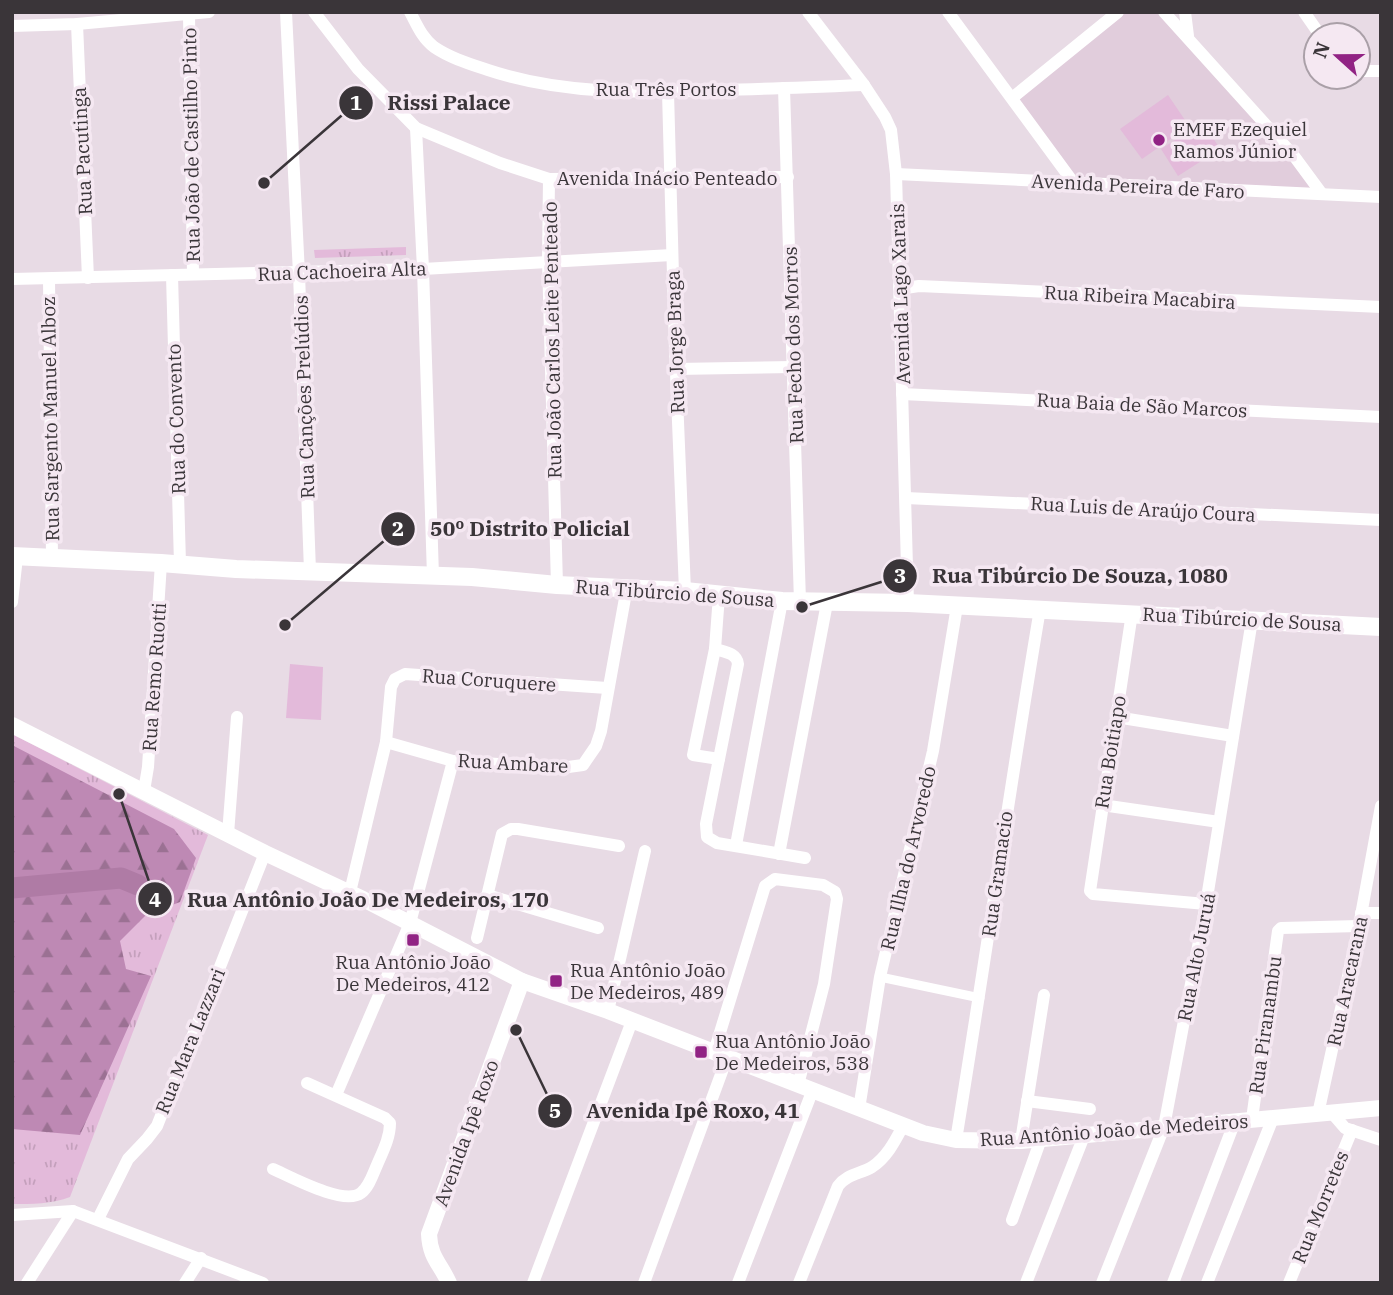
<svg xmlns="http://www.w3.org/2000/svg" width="1393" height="1295" viewBox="0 0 1393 1295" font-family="'IBM Plex Serif',serif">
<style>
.built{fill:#e1cddc}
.grass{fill:url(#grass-tufts)}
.forest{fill:url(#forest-firs)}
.pitch{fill:#e3bada}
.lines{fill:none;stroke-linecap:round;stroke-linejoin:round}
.river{stroke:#af7ba5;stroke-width:21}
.pedestrian{stroke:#fff;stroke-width:9}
.minor{stroke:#fff;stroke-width:12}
.tertiary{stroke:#fff;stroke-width:16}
.secondary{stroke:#fff;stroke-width:18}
.poi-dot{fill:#912384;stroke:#f5e8f2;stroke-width:2.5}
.labels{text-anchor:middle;stroke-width:7;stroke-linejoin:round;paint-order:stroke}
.street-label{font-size:19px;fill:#3a3539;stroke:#f5e8f2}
.poi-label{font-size:19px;fill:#3a3539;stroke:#f5e8f2;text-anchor:start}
.leader{fill:none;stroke:#3a3539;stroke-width:2.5}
.callout-dot{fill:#3a3539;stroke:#f5e8f2;stroke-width:2.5}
.mark-label{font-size:21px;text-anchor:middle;font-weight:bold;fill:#fff}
.callout-label{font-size:21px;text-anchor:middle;font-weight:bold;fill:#3a3539;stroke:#f5e8f2;stroke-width:7;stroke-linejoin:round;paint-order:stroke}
</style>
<defs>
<pattern id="grass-tufts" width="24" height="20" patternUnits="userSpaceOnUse" patternTransform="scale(1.75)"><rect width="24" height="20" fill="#e3bada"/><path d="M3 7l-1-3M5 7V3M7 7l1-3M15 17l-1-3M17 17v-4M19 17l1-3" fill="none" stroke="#c4a0bc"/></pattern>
<pattern id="forest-firs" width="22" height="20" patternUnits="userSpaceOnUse" patternTransform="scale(1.75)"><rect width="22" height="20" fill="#be89b4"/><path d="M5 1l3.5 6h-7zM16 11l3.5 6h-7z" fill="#9b7193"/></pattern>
</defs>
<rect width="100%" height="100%" fill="#e8dbe5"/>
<path class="built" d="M1118,12H1162L1319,189L1073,182L1012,98Z"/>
<g class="grass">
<path d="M406,247V255L315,258L314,250Z"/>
<path d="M12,734L208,835L70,1197C53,1204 31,1204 12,1204Z"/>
</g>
<path class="forest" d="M12,745L174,829L196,858L180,902L146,915L120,941L126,969L151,976L80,1135L12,1129Z"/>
<g class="pitch">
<path d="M1168,95L1189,126L1142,159L1120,129Z"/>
<path d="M1203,122L1220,149L1178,176L1161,149Z"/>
<path d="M290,664L323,667L321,720L286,718Z"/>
</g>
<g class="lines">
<path class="river" d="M12,888L121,878L138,885"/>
<path class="pedestrian" d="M880,977L980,998"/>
<g class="minor">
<path d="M286,12L299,274L310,571"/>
<path d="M314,12L358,69L416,128L500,163L549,179L788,177"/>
<path d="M410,12C417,25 422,38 434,47C450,58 470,64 488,70C563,95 642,93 720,90C768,89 816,87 864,85"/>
<path d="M808,12L864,85L885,117L891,130L896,174L908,603"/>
<path d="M948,12L1073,182"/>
<path d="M1164,12L1294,156L1322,194"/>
<path d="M1185,12L1188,36"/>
<path d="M1304,12L1320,35"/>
<path d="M189,15L193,274"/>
<path d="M77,24L88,278"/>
<path d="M12,26L77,24L209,12"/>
<path d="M1358,68L1364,71H1381"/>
<path d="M784,88L800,602"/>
<path d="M668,92L675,349L685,591"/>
<path d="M1012,98L1118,12"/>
<path d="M416,128L423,269L433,576"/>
<path d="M896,174L1381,197"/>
<path d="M549,179L548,261L557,585"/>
<path d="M172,275L180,564"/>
<path d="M12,279L423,269L672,255"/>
<path d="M49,279L52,558"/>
<path d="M899,289L919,286L1381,307"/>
<path d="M676,369L793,367"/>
<path d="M902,394L1381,417"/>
<path d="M906,498L1381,520"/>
<path d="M12,602L17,557"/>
<path d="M1132,613L1090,891L1093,894L1206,904"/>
<path d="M715,649C725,652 737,653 738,664L706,824L707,837L717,843L805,858"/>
<path d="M1116,717L1233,736"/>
<path d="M386,742L453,761L561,768L583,765L596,746L601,731L627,587"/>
<path d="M719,759L693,755L715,649L719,595"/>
<path d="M144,791L148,767L161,563"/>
<path d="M1102,805L1219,822"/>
<path d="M228,834L237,717"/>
<path d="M736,845L782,601"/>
<path d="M779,854L827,603"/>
<path d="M350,892L386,742L391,687L395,679L405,674L607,688"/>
<path d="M487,895L598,928"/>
<path d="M1361,913H1381"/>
<path d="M477,938L502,834L511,829H518L619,846"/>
<path d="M608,1011L645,851"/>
<path d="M714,1052L765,886L775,879L823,885L835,892L837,899L824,984L798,1085"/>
<path d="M336,1095L410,923L453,761"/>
<path d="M1027,1101L1090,1109"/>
<path d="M859,1109L880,977L933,751L957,606"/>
<path d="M1332,1113L1345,1128L1381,1140"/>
<path d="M1318,1114L1359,926L1381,806"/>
<path d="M1252,1119L1278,931L1281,928L1359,926"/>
<path d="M956,1140C985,963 1010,786 1040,609"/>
<path d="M1021,1141L1044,995"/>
<path d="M273,1169C291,1177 344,1206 361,1193C369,1187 373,1174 377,1165C383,1151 390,1138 390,1123L385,1118L307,1083"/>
<path d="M12,1215L73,1211L263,1283"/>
<path d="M98,1219L128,1159L147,1139L157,1126L265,853"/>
<path d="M1012,1220L1041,1139"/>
<path d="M27,1283L73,1211"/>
<path d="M185,1283L201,1258"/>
<path d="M533,1283L632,1021"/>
<path d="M644,1283L727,1058"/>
<path d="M738,1283L812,1092"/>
<path d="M799,1283L838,1186C847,1174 860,1174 872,1167C887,1157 895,1141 903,1126"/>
<path d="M1026,1283L1084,1136"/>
<path d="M1102,1283L1164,1127L1206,904L1252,620"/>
<path d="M1173,1283L1235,1121"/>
<path d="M1207,1283L1273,1118"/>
<path d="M1289,1283L1352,1130"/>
</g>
<g class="tertiary">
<path d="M12,725L265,853L363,899L522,981L608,1011L923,1133L956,1140L1021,1141L1381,1108"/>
<path d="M449,1283C440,1263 430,1258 429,1234L522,981"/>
</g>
<path class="secondary" d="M12,556L161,563L236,569L472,577L557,585L685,591L782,601L908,603L1381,627"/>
</g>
<g class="poi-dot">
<circle cx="1159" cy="140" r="7"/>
<rect x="406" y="933" width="14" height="14" rx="3.5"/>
<rect x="549" y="974" width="14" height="14" rx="3.5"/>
<rect x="694" y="1045" width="14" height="14" rx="3.5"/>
</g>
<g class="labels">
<g class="street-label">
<text x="666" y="96">Rua Três Portos</text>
<text transform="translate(191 145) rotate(-91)" y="7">Rua João de Castilho Pinto</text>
<text transform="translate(82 151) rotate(-93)" y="7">Rua Pacutinga</text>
<text x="667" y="185">Avenida Inácio Penteado</text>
<text transform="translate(1138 186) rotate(3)" y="7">Avenida Pereira de Faro</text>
<text transform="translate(342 271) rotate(-2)" y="7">Rua Cachoeira Alta</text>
<text transform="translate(900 294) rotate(-92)" y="7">Avenida Lago Xarais</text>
<text transform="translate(1140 297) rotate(3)" y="7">Rua Ribeira Macabira</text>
<text transform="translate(552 340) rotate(-91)" y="7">Rua João Carlos Leite Penteado</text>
<text transform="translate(675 342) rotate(-92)" y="7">Rua Jorge Braga</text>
<text transform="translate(793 345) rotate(-92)" y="7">Rua Fecho dos Morros</text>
<text transform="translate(304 397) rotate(-92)" y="7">Rua Canções Prelúdios</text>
<text transform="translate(1142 405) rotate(3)" y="7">Rua Baia de São Marcos</text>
<text transform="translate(50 419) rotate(-91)" y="7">Rua Sargento Manuel Alboz</text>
<text transform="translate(176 419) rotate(-92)" y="7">Rua do Convento</text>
<text transform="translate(1143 509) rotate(3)" y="7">Rua Luis de Araújo Coura</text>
<text transform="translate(675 593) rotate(4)" y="7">Rua Tibúrcio de Sousa</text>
<text transform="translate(1242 619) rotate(3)" y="7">Rua Tibúrcio de Sousa</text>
<text transform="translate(154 677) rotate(-86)" y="7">Rua Remo Ruotti</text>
<text transform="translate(489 680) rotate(4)" y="7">Rua Coruquere</text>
<text transform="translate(1110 752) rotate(-81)" y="7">Rua Boitiapo</text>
<text transform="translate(513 763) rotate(3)" y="7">Rua Ambare</text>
<text transform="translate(908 858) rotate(-77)" y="7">Rua Ilha do Arvoredo</text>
<text transform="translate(997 874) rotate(-82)" y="7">Rua Gramacio</text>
<text transform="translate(1196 957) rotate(-79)" y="7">Rua Alto Juruá</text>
<text transform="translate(1347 981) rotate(-78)" y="7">Rua Aracarana</text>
<text transform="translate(1265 1025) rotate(-82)" y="7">Rua Piranambu</text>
<text transform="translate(190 1041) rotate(-68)" y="7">Rua Mara Lazzari</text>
<text transform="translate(1114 1130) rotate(-4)" y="7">Rua Antônio João de Medeiros</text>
<text transform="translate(466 1133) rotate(-70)" y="7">Avenida Ipê Roxo</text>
<text transform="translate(1320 1207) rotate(-68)" y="7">Rua Morretes</text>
</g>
<g class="poi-label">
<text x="1173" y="136">EMEF Ezequiel<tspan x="1173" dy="22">Ramos Júnior</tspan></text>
<text x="413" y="969" text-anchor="middle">Rua Antônio João<tspan x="413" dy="22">De Medeiros, 412</tspan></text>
<text x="570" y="977">Rua Antônio João<tspan x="570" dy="22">De Medeiros, 489</tspan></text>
<text x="715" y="1048">Rua Antônio João<tspan x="715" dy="22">De Medeiros, 538</tspan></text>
</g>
</g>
<path class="leader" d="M264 183L356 103M285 625L398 529M802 607L900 576M119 794L155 899M516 1030L555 1111"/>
<g class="callout-dot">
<circle cx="264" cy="183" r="7"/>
<circle cx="285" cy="625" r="7"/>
<circle cx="802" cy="607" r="7"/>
<circle cx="119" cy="794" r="7"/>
<circle cx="516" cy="1030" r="7"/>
<circle cx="356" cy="103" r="18"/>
<circle cx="398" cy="529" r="18"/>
<circle cx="900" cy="576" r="18"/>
<circle cx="155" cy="899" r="18"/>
<circle cx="555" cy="1111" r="18"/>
</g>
<g class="mark-label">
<text x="356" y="110">1</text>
<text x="398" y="536">2</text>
<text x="900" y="583">3</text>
<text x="155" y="907">4</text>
<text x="555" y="1118">5</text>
</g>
<g class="callout-label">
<text x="449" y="110">Rissi Palace</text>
<text x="530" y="536">50º Distrito Policial</text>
<text x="1080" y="583">Rua Tibúrcio De Souza, 1080</text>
<text x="368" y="907">Rua Antônio João De Medeiros, 170</text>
<text x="693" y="1118">Avenida Ipê Roxo, 41</text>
</g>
<rect width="1393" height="1295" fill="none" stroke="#3a3539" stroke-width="28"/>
<g transform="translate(1337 56) rotate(291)"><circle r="33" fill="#f5e8f2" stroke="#aaa0a8" stroke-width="2"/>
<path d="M0-5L12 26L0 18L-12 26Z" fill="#912384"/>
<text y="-10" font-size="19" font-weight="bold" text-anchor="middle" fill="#3a3539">N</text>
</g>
</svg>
